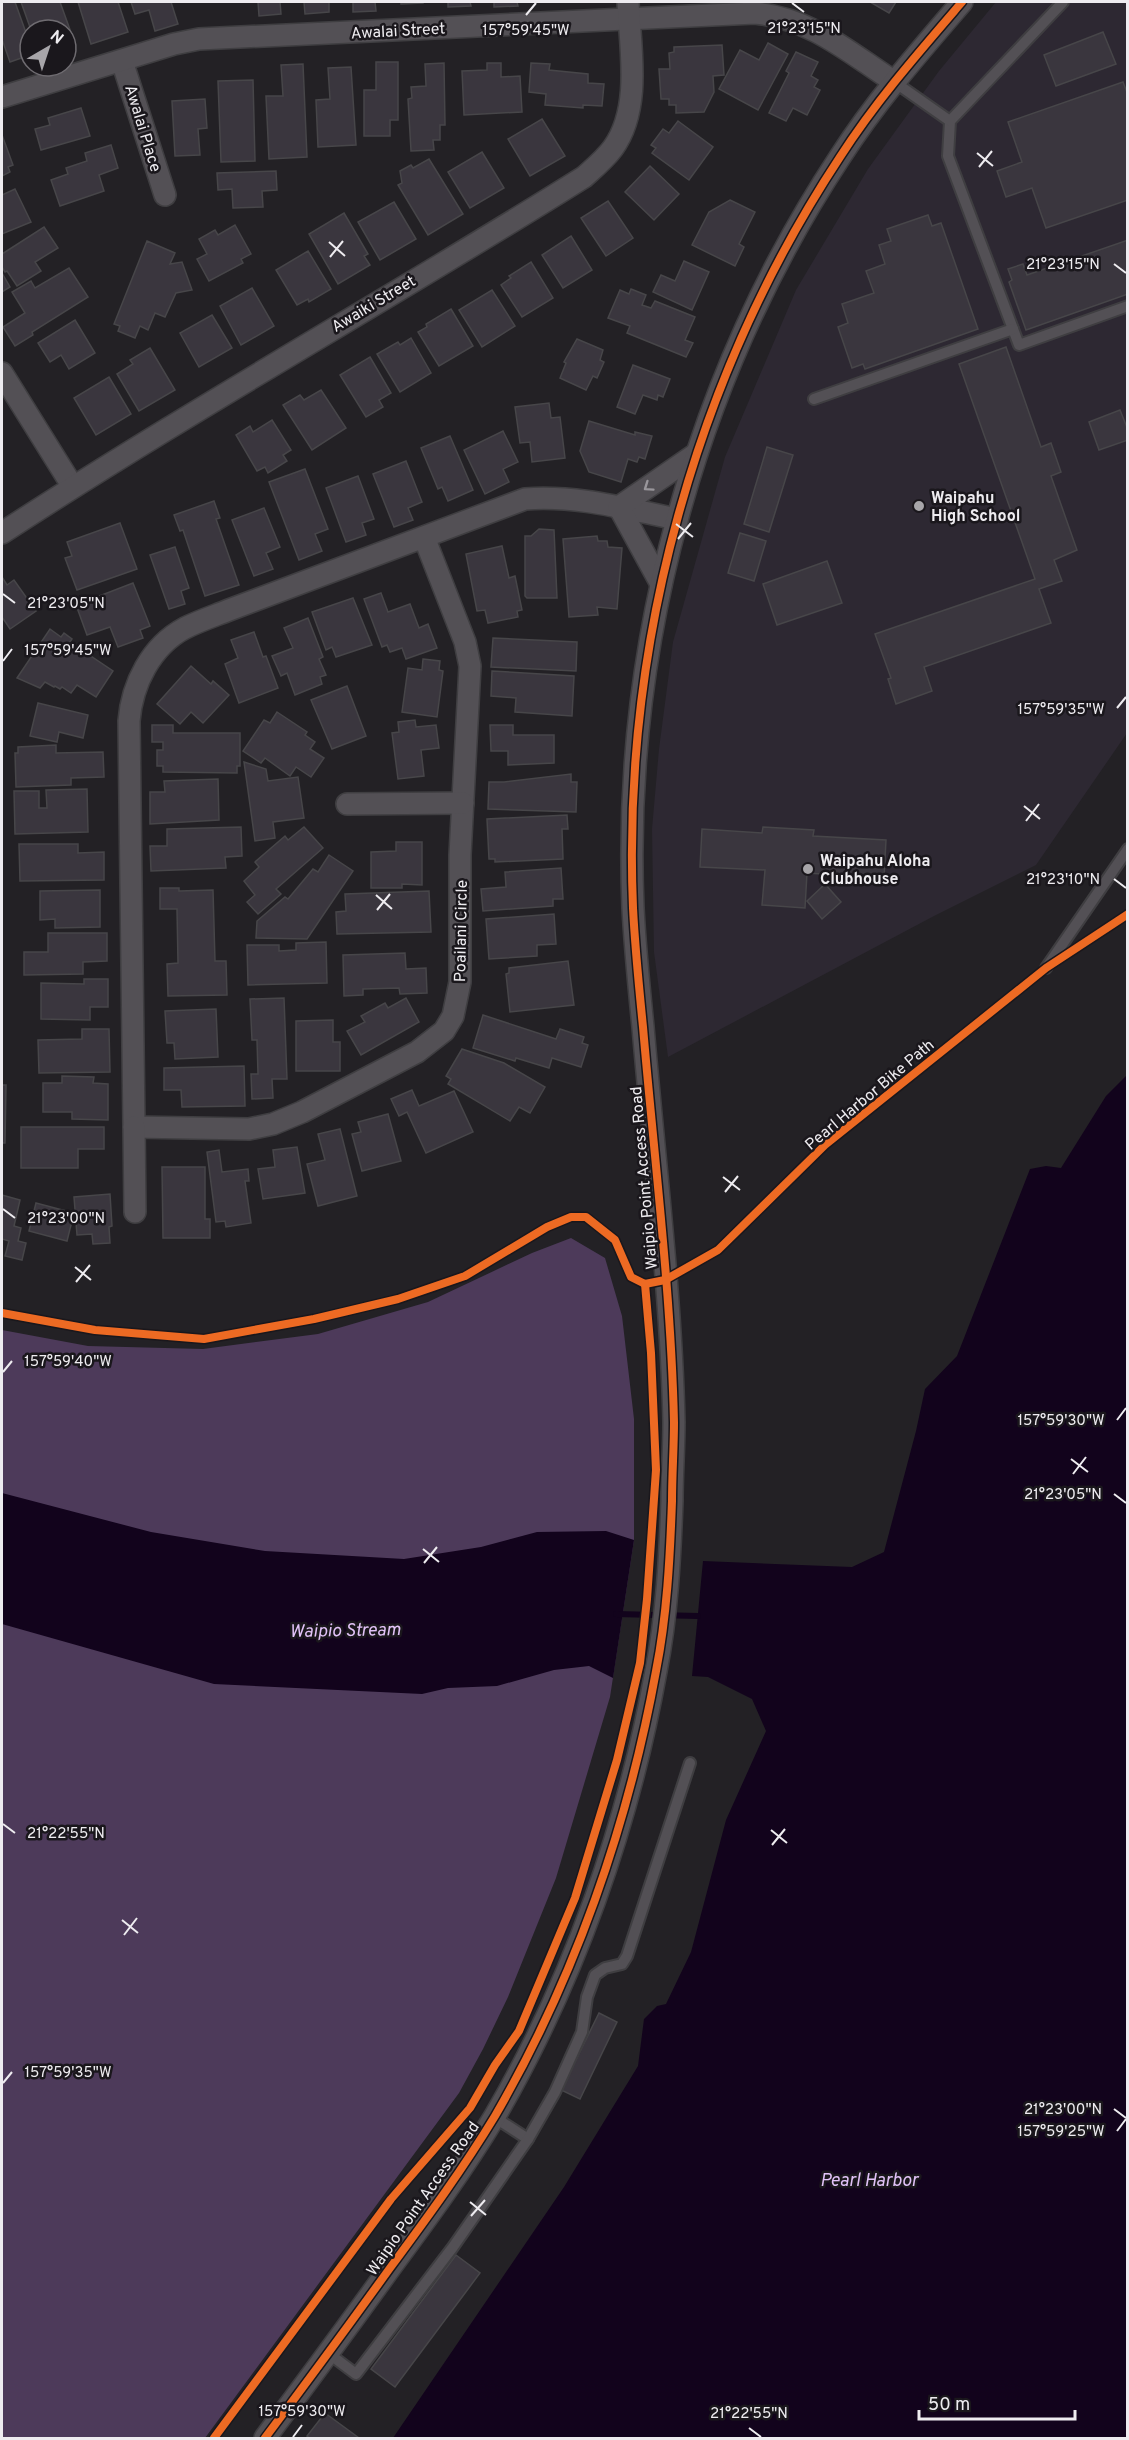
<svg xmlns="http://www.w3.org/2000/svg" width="1129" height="2440" viewBox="0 0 1129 2440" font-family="Overpass,sans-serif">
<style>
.built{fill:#2d2832}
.green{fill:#4d3a5a}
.water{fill:#12031c}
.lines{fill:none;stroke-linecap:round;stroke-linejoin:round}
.stream{stroke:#12031c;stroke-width:6}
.building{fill:#3a363e;stroke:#474649;stroke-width:1.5}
.service-casing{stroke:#3f3e41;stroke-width:14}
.minor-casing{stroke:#3f3e41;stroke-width:24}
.service{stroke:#535055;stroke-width:10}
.minor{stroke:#535055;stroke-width:21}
.cycleway-casing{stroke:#1a171c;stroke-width:11}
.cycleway{stroke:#ed6a23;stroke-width:8}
.oneway{stroke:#99969b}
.ticks{fill:none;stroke:#eeecf0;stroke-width:2}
.poi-dot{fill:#a7a5a9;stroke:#1a171c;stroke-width:2}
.labels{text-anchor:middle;stroke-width:5;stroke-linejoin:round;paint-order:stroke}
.street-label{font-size:16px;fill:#eeecf0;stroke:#1a171c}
.poi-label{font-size:16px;font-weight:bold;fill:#eeecf0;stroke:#1a171c;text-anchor:start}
.water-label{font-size:18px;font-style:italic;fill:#e2c3f8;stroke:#1a171c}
.ticks-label{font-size:15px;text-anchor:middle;fill:#eeecf0;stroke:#1a171c;stroke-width:5;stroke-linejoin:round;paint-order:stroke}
</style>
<rect width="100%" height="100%" fill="#232125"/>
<path class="built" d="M996,2H1127V733L1036,865L934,916L668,1057L654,952L652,829L659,749L673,642L725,457L796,290L868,169L939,71Z"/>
<path class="green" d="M571,1238L605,1258L622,1316L634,1419V1540L610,1697L556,1878L508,1997L483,2049L459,2093L205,2438H2V1330L88,1346L203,1349L318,1334L428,1302L532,1253Z"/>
<g class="water">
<path d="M1127,1075V2438H393L564,2187L638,2066L644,2019L657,2006L666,2004L691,1952L726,1820L766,1731L752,1699L708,1677L692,1676L703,1561L852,1567L884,1552L916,1431L925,1389L957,1356L1030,1169L1046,1166L1061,1168L1106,1096Z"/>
<path d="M2,1493L151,1532L265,1551L404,1559L481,1547L537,1532L606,1531L634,1540L613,1678L589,1666L554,1670L497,1686L448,1688L422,1694L214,1684L2,1624Z"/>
</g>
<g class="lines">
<path class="stream" d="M616,1614L698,1616"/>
</g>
<g class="building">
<path d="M2,2H15L30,44V55L10,62L3,42L2,43Z"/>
<path d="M21,2H60L73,38L66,40V30H31Z"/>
<path d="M78,2H118L128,32L91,44Z"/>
<path d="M131,2H171L178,24L155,31L149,10L135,14Z"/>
<path d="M258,2H280L281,14L259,16Z"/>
<path d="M304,2H329V12L305,14Z"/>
<path d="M353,2H375L376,11L353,12Z"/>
<path d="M401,2H423V3L401,4Z"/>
<path d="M448,2H470L471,6L448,7Z"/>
<path d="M494,2H517L518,6L494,7Z"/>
<path d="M870,2H896L889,13Z"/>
<path d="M1103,32L1116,64L1056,86L1044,55Z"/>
<path d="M768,43L788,54L758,110L719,89L740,50L759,60Z"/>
<path d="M722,45L724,75L713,76L714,92L704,112L676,113V105H669V99H661L659,69H670L669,53L674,52V47Z"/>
<path d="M796,52L818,62L811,76L818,80L814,87L820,90L807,115L793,108L786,121L769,113L789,73L786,71Z"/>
<path d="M376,62H398V120H390V136H364V90H376Z"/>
<path d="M444,63L445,125H440V140H433L434,150L411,151L408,99L412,98L411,87L426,86L425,64Z"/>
<path d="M487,63H501V77L520,76L522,112L464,115L462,71L487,70Z"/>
<path d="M531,63L550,64L549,70L588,74V83L604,84L602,106L583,105V108L545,105L546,94L529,92Z"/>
<path d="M303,64L307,157L269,159L266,96H283L281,65Z"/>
<path d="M351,67L356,145L318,147L316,100L330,99L328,68Z"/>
<path d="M253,80L255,161L221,162L218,81Z"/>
<path d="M1123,82L1128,95V200L1046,228L1032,188L1006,197L997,171L1022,162L1008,122Z"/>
<path d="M205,99L207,128L198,129L200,155L175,156L172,101Z"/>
<path d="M81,108L90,136L41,150L35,129L50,125L48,118Z"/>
<path d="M542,119L565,156L530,176L508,139Z"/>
<path d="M678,121L713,147L689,180L652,153L656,148L651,145L663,129L669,133Z"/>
<path d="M2,135L13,165L8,167L10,172L2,176Z"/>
<path d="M111,145L118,168L99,175L104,191L60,206L51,180L68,174L66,168L87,161L85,153Z"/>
<path d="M482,152L504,188L470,208L448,172Z"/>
<path d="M429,159L463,214L428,235L398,185L402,183L400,171L411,165L413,168Z"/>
<path d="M650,166L679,194L654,220L625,192Z"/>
<path d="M276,171L277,190L262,191L263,207L233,208L232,189L218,190L217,173Z"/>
<path d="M15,189L31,222L2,234V195Z"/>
<path d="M730,200L755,212L739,244L744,247L735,266L692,245L709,212Z"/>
<path d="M608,201L633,238L606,256L581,218Z"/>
<path d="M394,202L416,239L380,260L358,222Z"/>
<path d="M344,213L368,254L364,256L370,265L338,284L309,234Z"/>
<path d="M928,215L932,226L941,223L978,329L865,369L863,364L852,368L838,327L848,323L842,304L874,293L866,271L885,264L879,245L891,241L887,229Z"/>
<path d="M235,225L251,254L241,259L243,263L209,281L197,259L207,254L199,239L215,230L218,235Z"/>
<path d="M44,227L58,248L35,262L41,271L17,286L7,271L5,272L2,267V254Z"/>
<path d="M571,236L592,270L563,288L542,255Z"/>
<path d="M1128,240V294L1026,330L1009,282L1012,280L1008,269L1023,264L1027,275Z"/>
<path d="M147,241L175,253L170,264L182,262L192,290L176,293L165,317L155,313L148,330L140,326L135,338L118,331L120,326L114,324Z"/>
<path d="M308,251L331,289L309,302L308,299L297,305L276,270Z"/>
<path d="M684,261L709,272L692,310L653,292L661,275L675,281Z"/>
<path d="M531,262L553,298L522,317L501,285L511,278L509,276Z"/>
<path d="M69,268L88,297L32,332L33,335L15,346L3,327L25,313L12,292L31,281L35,288Z"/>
<path d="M2,273L10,287L2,292Z"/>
<path d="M252,288L274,326L241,345L220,306Z"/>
<path d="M631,289L646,295L642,305L651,308L655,301L695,317L685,340L693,343L686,357L627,333L630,326L608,318L620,290L629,294Z"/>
<path d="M492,290L515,326L482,347L459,310Z"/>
<path d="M451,309L473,346L439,366L418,332L427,327L426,324Z"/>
<path d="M212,315L232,348L199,367L180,333Z"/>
<path d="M75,320L95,353L69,369L61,355L50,362L38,343Z"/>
<path d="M411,338L431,373L400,392L377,354L398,342L400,345Z"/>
<path d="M577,339L603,350L600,360L604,362L597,378L593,376L586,390L560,378L566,363L564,362Z"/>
<path d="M1006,347L1041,447L1051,443L1061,472L1051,476L1077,550L1054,560L1062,581L1039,589L1051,623L924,667L932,691L896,704L888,679L891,678L875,634L1035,579L959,364Z"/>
<path d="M150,348L175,390L139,411L117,374L133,364L130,360Z"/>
<path d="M370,357L391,393L379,400L383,407L366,417L340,375Z"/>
<path d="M633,365L670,379L663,397L658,395L657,400L643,395L635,414L617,407Z"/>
<path d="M109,377L131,414L96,435L74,398Z"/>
<path d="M321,390L346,428L312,450L283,405L300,395L304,400Z"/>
<path d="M549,403L551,418L560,417L565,458L532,462L530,442L520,443L515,407Z"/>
<path d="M1120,410L1128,430V440L1099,450L1089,422Z"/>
<path d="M272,420L291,450L283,455L287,461L268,473L265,467L257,471L236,435L250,426L253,432Z"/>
<path d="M589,421L635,435V432L652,436L645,459L639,457L637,462L628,459L621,482L589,472L580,451Z"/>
<path d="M503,431L518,462L503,469L509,482L485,494L464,450Z"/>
<path d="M450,436L473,490L448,501L442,487L438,489L421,448Z"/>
<path d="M767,447L793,455L769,532L744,524Z"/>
<path d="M406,461L422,502L408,508L413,520L394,527L373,474Z"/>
<path d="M305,469L328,529L315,534L322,551L299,560L269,482Z"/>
<path d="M358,476L374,519L362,523L366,535L346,542L326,488Z"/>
<path d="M214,501L220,518L216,519L239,585L205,596L183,530L180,531L174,515Z"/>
<path d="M264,508L280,547L266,553L273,569L254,576L232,520Z"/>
<path d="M120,523L137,569L77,590L65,558L72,556L67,542Z"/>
<path d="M539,529L554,530L557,598H527L525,596V536H531Z"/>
<path d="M740,533L766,541L754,581L728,573Z"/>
<path d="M597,536L598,541H607L608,547L622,548L617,609L597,607L598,615L569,617L563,539Z"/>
<path d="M502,546L509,578L515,576L522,610L517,611L518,617L488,623L485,610L477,611L466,554Z"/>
<path d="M175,547L189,588L181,591L185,604L169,609L150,555Z"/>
<path d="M827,561L842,603L777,625L763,584Z"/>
<path d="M2,577L7,585L14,580L36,611L10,629L2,617Z"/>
<path d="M133,583L150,626L140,630L143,638L118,647L110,627L87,635L76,605Z"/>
<path d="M381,593L388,612L410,604L419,628L428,624L437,648L406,659L402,648L390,652L387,645L382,647L364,599Z"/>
<path d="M353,598L372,645L336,657L332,647L326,650L312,612Z"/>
<path d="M308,618L323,657L319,659L326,675L320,677L322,684L295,695L287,673L281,676L272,656L293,648L284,628Z"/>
<path d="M50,629L61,637L64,633L72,639L70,642L113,671L96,697L77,685L71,693L62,687L60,689L55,686L54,687L45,682L40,688L17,678Z"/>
<path d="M254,632L263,657L266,656L278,688L239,703L225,664L238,658L231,640Z"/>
<path d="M493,638L577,642L576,671L491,667Z"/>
<path d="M423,659L440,661L439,670L443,671L437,717L402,712L408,668L422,670Z"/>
<path d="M191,666L211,684L213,681L229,695L203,723L191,712L180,724L157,704Z"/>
<path d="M492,671L574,676L572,716L515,712L516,698L491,696Z"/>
<path d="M347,686L366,736L332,749L311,700Z"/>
<path d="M38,703L88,715L83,738L59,732L57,742L30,736Z"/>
<path d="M277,712L307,732L305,735L315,742L310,749L324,758L311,777L296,767L290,776L265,758L261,763L243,751L264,720L270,723Z"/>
<path d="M415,720L416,727L436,725L439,748L421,750L424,776L398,779L392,733L399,732L398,722Z"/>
<path d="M152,725H173V733H240V766H237V773L163,772V766H157V750H163V742H152Z"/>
<path d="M490,725H513V735H554V763L508,765V751H491Z"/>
<path d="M56,745V753L103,752L104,777L71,778V785L16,787L15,753H18V747Z"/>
<path d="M244,762L266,769L268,781L298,777L304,818L273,822L275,838L255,841Z"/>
<path d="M571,774V782H577L576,812L488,809L489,782H504Z"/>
<path d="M218,779L219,820L150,824V792H165L164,781Z"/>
<path d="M87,789L88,832L15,834L14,791H39V808H47L46,790Z"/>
<path d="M567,815L568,829H562L563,859L495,862V859H489L487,819Z"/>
<path d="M241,827L242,856L225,857L226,868L151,871L150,846H167V829Z"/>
<path d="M304,827L323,848L276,889L281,894L258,914L247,902L255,895L244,881L259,867L255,862L285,836L288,840Z"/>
<path d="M763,827L814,830L813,836L886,840L884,878L807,873L805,908L762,905L765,870L700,867L702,829L762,833Z"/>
<path d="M396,842H422V885L402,884V888H371V852L396,851Z"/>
<path d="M19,844H78V853L104,852V880L20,881Z"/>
<path d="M329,855L353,871L307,939L256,938L257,921L285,897L288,899L313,869L318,872Z"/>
<path d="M561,868L563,899H553V906L483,911L481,889L506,887L505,872Z"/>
<path d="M825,884L841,902L822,919L807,901Z"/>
<path d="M160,888H179V891L213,890L215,961H226L227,995L168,996L167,964L178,963L177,909H160Z"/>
<path d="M100,890V927L55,928V919L40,920V891Z"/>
<path d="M429,891L431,932L337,934L336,912L346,911L345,894Z"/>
<path d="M554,914L556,944L537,945V956L489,959L486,919Z"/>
<path d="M48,933H107V961L83,962V974L24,975V952H48Z"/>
<path d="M326,942L327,983L248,985L247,945H279V951L296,950V943Z"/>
<path d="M405,953L406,969L426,968L427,993L400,994L399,988L363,989V995L344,996L343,955Z"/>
<path d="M568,961L574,1005L510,1012L506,974L509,973V968Z"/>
<path d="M84,979H108V1007H90V1020L41,1019V983L84,984Z"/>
<path d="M284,998L287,1079H272L273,1098L252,1099L251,1074H258L257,1040H252L250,999Z"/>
<path d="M406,998L419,1022L361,1055L347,1031L365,1022L361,1016L385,1003L388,1008Z"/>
<path d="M216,1009L218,1057L175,1059L174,1043H167L165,1011Z"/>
<path d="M483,1015L556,1039L560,1029L584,1037L582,1043L588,1045L581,1067L552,1058L549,1068L516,1058L515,1061L473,1048Z"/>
<path d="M333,1020V1042H340V1071H296V1021Z"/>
<path d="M82,1029H109L110,1072L39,1073L38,1040L82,1039Z"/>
<path d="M462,1049L504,1063L545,1087L530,1113L519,1107L510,1121L448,1084L451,1079L446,1076Z"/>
<path d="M244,1066L245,1106L182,1107L181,1090H164V1068Z"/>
<path d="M62,1076L94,1077L93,1083L108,1084V1120L72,1119V1112H43V1083H62Z"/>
<path d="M2,1085H6L5,1143H2Z"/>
<path d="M412,1090L419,1106L454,1091L473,1132L426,1153L407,1112L399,1116L391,1099Z"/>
<path d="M388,1114L401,1161L362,1171L352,1134L361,1132L358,1122Z"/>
<path d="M21,1127H104V1149H78V1168H21Z"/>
<path d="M340,1129L357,1196L318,1206L307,1164L325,1160L318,1134Z"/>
<path d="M297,1147L305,1193L263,1199L258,1169L275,1167L273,1150Z"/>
<path d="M219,1150L222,1172L248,1169L249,1181H245L251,1223L226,1227L225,1221L216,1222L207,1152Z"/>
<path d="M162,1167H205V1219H210V1238H163Z"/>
<path d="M110,1194L112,1226L109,1227L110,1243L93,1244L92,1234L77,1235L74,1197Z"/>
<path d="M2,1195L20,1200L14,1226L21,1228L18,1241L26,1243L22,1260L5,1256L9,1241L2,1239Z"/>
<path d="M36,1203L74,1213L67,1241L29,1231Z"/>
<path d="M599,2013L617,2022L580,2099L561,2090Z"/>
<path d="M456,2255L480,2273L395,2387L371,2369Z"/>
<path d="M325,2413L359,2438H310L307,2436Z"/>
</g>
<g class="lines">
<defs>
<g id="service">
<path d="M1063,2L950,121L948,156L1019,345L1128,306"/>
<path d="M893,81L950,121"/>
<path d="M814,399L1013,329"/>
<path d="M1046,968L1128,849"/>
<path d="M494,2117L528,2139"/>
<path d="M328,2353L356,2374L453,2247L528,2139L555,2092L582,2032L587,1997L595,1975L605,1968L622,1964L627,1956L690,1763"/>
</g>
<g id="minor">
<path d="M122,61L165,195"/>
<path d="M2,97L174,44L199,39L755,13C812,19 847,51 893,81"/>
<path d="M2,373L73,487"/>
<path d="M2,533C192,409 391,298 584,177C594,168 605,159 613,148C642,108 630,47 628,2"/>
<path d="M424,537L465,642L470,666L460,855V982L453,1016L444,1031L417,1052L302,1112L273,1124L249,1129L134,1127L129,721C132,684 151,646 185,628C199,621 214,616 229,610L525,499C578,495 626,509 677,519"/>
<path d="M661,584L619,507L696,454"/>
<path d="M347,804L463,803"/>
<path d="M134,1127L135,1212"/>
<path d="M265,2438C307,2382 349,2325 390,2268C427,2218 463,2169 495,2116C574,1980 628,1826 656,1671C667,1616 670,1557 672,1501C672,1474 674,1448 674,1422C671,1291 654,1157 643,1027C639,987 635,948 633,908C622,645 695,377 840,157C876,101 919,52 962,2"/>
</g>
</defs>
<use href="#service" class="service-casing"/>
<use href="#minor" class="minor-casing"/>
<use href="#service" class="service"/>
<use href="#minor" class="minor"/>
<defs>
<g id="cycleway">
<path d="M2,1313L95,1330L204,1339L314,1319L398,1299L465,1276L547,1227L571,1217H586L615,1240L631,1277L645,1284L665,1280L718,1250L825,1145L1046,968L1128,914"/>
<path d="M214,2438L391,2199L470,2108L495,2065L519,2031L575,1898L617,1760L640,1663L647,1599L656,1470L651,1353L645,1284"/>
<path d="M265,2438C307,2382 349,2325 390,2268C427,2218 463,2169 495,2116C574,1980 628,1826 656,1671C667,1616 670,1557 672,1501C672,1474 674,1448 674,1422C671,1291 654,1157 643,1027C639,987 635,948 633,908C622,645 695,377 840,157C876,101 919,52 962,2"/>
</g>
</defs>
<use href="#cycleway" class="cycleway-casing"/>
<use href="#cycleway" class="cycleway"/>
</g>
<defs><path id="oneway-chevron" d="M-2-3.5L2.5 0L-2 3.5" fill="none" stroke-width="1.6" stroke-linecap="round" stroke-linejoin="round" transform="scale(1.5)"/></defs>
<use class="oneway" href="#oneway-chevron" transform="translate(648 487) rotate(145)"/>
<path class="ticks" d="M792,3L804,12M526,15L536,3M977,153L993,166M979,167L992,151M329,242L345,256M330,257L343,241M1114,264L1126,273M676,524L693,537M678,539L691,523M3,594L15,603M3,661L12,649M1117,708L1126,697M1024,806L1040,819M1026,821L1039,804M1114,879L1126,888M376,895L392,909M377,910L390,894M723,1177L740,1190M725,1192L738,1176M3,1209L15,1218M75,1267L91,1280M76,1282L90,1265M3,1372L12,1361M1117,1420L1126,1408M1071,1459L1088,1472M1073,1474L1086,1457M1114,1494L1126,1503M423,1549L439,1562M424,1563L437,1547M3,1824L15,1833M771,1830L787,1843M772,1845L785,1829M122,1920L138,1933M124,1935L137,1918M3,2083L12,2072M1114,2109L1126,2118M1117,2131L1126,2119M470,2202L486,2215M471,2216L485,2200M749,2428L761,2437M293,2437L302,2425"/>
<g class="poi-dot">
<circle cx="919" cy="506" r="6"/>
<circle cx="808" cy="869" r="6"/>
</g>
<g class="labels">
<g class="street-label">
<text transform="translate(398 30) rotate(-3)" y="6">Awalai Street</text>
<text transform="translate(144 128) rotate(73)" y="6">Awalai Place</text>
<text transform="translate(373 303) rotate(-31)" y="6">Awaiki Street</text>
<text transform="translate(460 931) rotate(-89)" y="6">Poailani Circle</text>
<text transform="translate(869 1094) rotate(-40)" y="6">Pearl Harbor Bike Path</text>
<text transform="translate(643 1178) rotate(-95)" y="6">Waipio Point Access Road</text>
<text transform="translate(422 2198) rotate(-55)" y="6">Waipio Point Access Road</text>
</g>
<g class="poi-label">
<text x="931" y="503">Waipahu<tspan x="931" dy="18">High School</tspan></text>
<text x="820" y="866">Waipahu Aloha<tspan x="820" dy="18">Clubhouse</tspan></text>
</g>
<g class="water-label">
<text transform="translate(345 1630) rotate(-1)" y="6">Waipio Stream</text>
<text x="869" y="2186">Pearl Harbor</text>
</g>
</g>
<g class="ticks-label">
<text x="804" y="33">21°23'15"N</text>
<text x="526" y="35">157°59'45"W</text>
<text x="1063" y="269">21°23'15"N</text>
<text x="66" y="608">21°23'05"N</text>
<text x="68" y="655">157°59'45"W</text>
<text x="1061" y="714">157°59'35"W</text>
<text x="1063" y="884">21°23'10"N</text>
<text x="66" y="1223">21°23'00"N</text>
<text x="68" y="1366">157°59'40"W</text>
<text x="1061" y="1425">157°59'30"W</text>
<text x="1063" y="1499">21°23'05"N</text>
<text x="66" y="1838">21°22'55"N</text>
<text x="68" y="2077">157°59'35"W</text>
<text x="1063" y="2114">21°23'00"N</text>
<text x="1061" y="2136">157°59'25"W</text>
<text x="302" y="2416">157°59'30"W</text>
<text x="749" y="2418">21°22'55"N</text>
</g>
<rect width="1129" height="2440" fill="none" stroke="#eeecf0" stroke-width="6"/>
<g transform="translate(48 48) rotate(39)"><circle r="28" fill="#1a171c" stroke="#6f6c71" stroke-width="1.5"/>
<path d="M0-4.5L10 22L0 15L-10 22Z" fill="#a7a5a9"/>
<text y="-9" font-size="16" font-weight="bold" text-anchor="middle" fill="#eeecf0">N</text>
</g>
<path d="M919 2410v9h156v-9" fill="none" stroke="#eeecf0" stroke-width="3"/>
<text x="928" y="2410" font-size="18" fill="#eeecf0" stroke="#1a171c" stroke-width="4.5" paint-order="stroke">50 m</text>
</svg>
